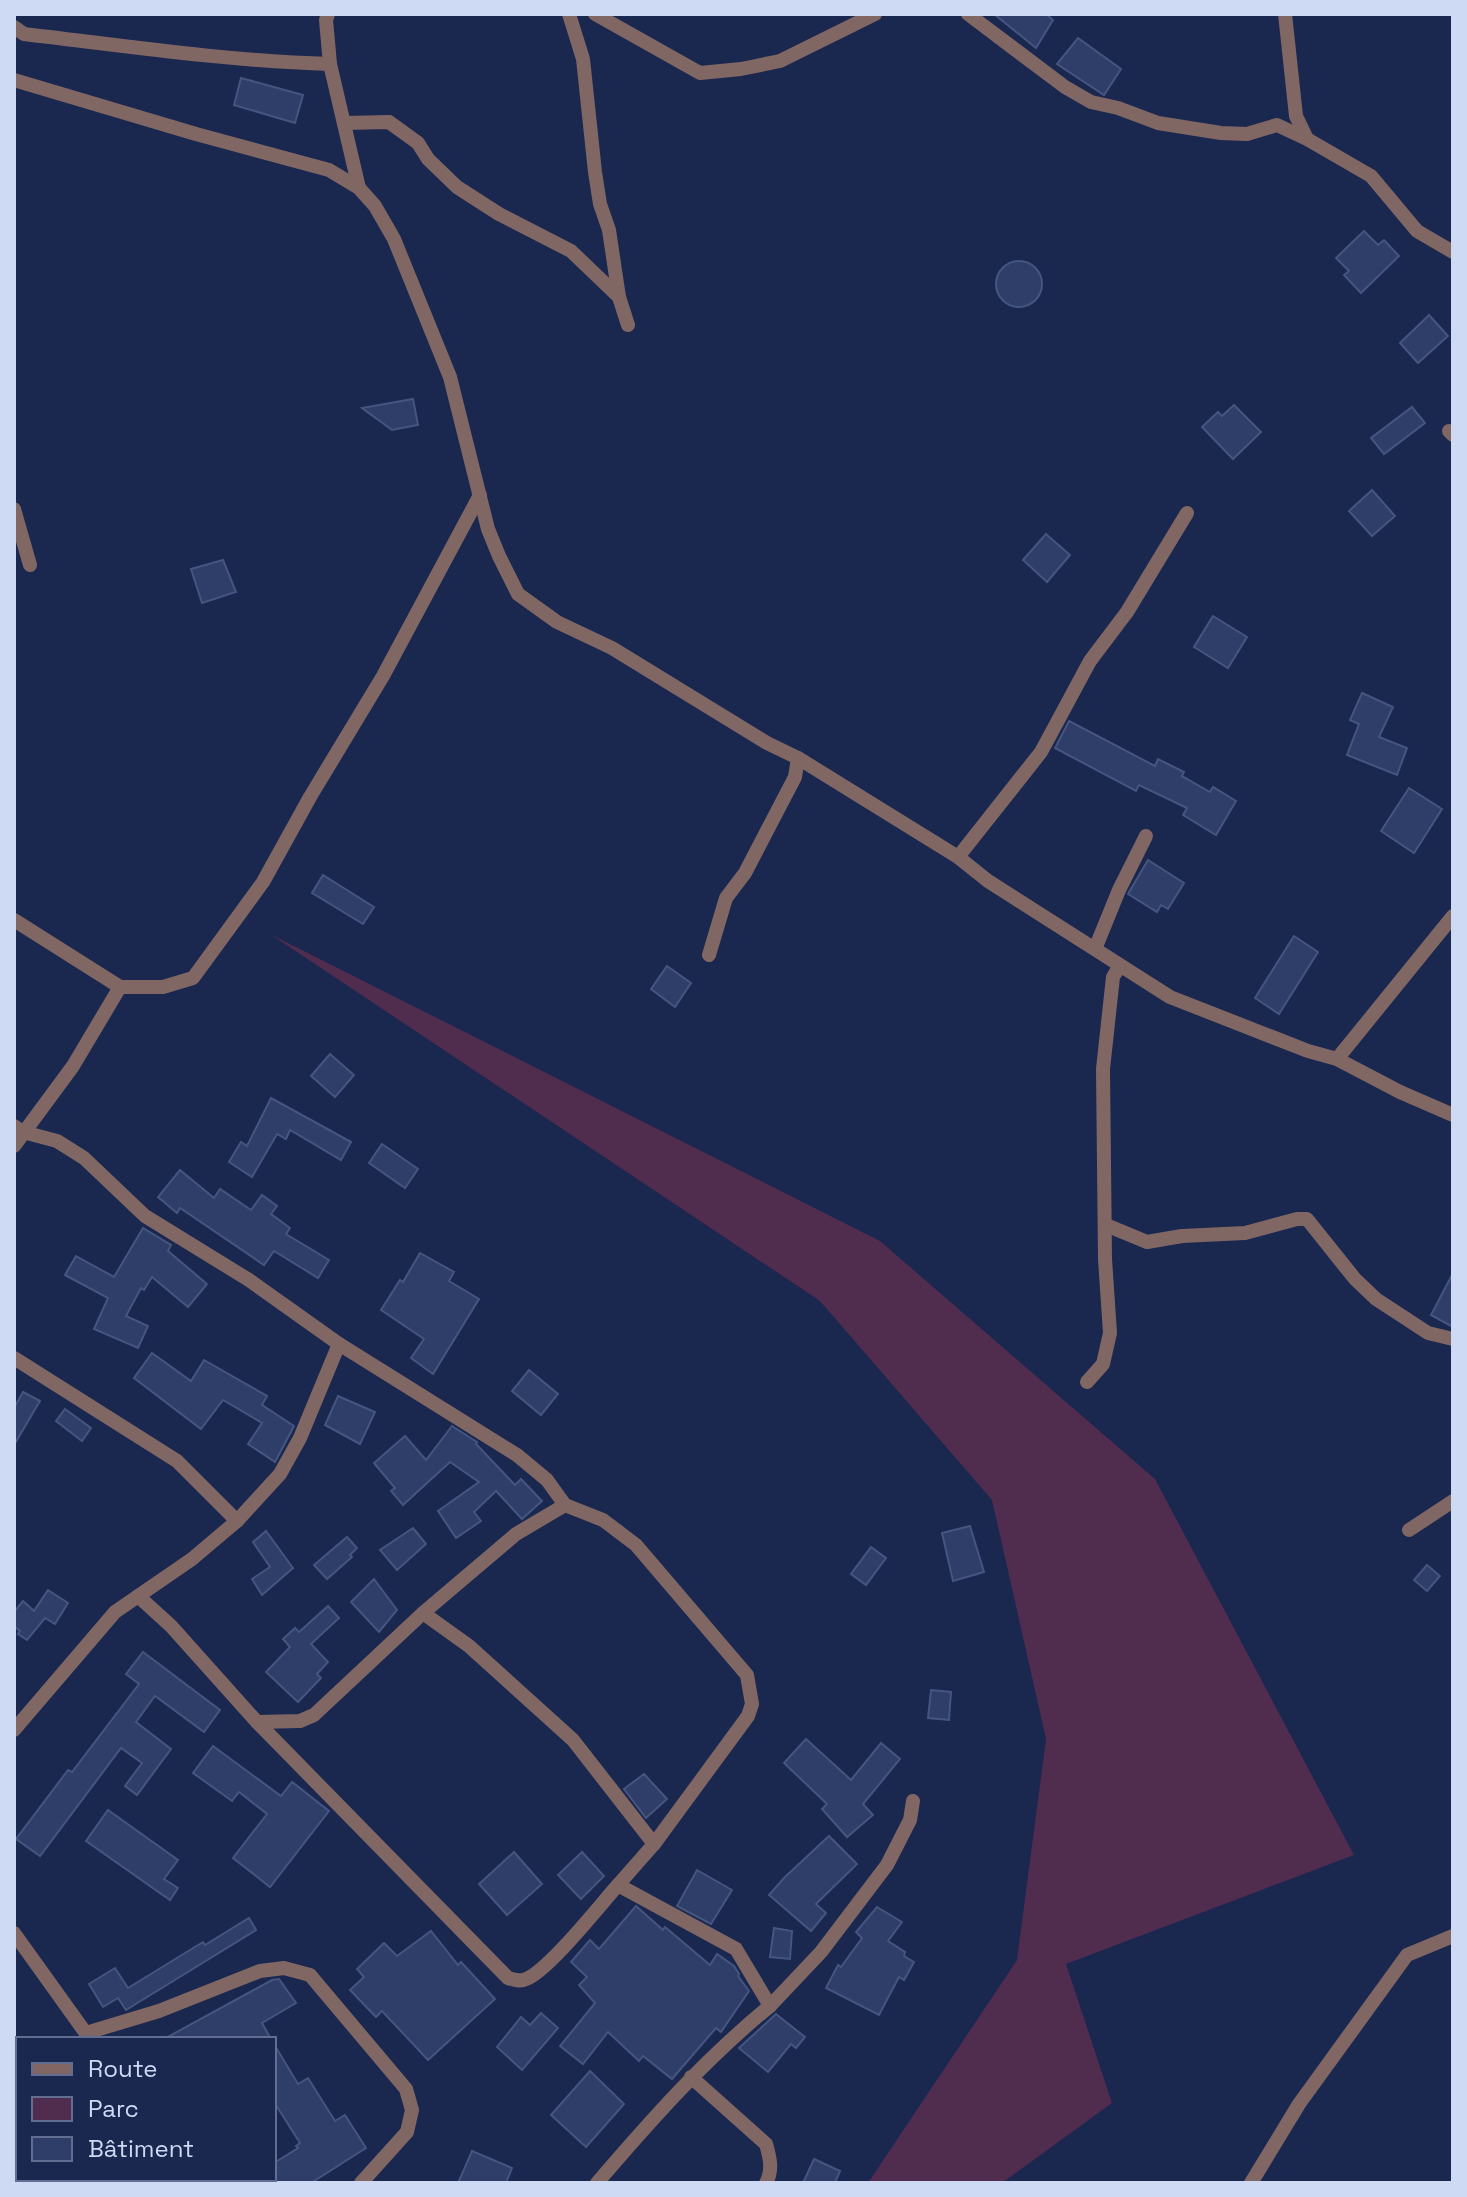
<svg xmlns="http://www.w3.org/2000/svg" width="1467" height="2197" viewBox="0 0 1467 2197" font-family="'Space Grotesk',sans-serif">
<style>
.green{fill:#502c4f}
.building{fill:#2f3e68;stroke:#445580;stroke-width:2}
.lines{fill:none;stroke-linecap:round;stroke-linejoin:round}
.street{stroke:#816764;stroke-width:14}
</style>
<rect width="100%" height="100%" fill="#1a274f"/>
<path class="green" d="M270,934L880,1241L1155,1479L1354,1855L1066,1964L1112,2103L1002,2183H868L1017,1960L1046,1739L992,1500L820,1301Z"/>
<g class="building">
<path d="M994,14H1046L1053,20L1036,48Z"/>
<path d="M1078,38L1121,69L1104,95L1057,64Z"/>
<path d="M241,78L303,95L295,123L234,105Z"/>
<path d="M1364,231L1378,245L1384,240L1399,256L1361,293L1344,275L1349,271L1336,258Z"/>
<circle cx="1019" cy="284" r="23"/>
<path d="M1429,315L1448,336L1418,363L1400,343Z"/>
<path d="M413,399L418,425L392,430L362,408Z"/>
<path d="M1234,405L1261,432L1233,459L1202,427L1218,412L1222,416Z"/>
<path d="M1412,407L1425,423L1384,454L1371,438Z"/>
<path d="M1372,490L1395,516L1372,536L1349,511Z"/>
<path d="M1046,534L1070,555L1047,582L1023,560Z"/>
<path d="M223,560L236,592L202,603L191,569Z"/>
<path d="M1213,616L1247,637L1228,668L1194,647Z"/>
<path d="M1362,693L1393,707L1379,737L1407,748L1397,775L1347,755L1359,724L1350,720Z"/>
<path d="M1069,721L1155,766L1158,759L1184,772L1182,776L1210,792L1213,787L1236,801L1216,835L1183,815L1187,808L1139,785L1136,791L1055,748Z"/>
<path d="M1409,788L1442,809L1414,853L1381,831Z"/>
<path d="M1148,860L1184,883L1168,909L1161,905L1157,912L1128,894Z"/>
<path d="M323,875L374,907L363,924L312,893Z"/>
<path d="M1294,936L1318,952L1279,1014L1255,998Z"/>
<path d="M667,966L691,983L675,1007L651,989Z"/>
<path d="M330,1054L354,1075L335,1097L311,1076Z"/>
<path d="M271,1098L351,1142L341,1160L290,1130L286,1139L277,1134L252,1177L229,1162L241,1142L247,1146Z"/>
<path d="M382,1144L418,1169L405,1188L369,1163Z"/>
<path d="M180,1170L214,1198L220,1189L251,1210L262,1195L277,1206L271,1214L290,1228L286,1234L329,1260L318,1278L274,1251L264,1265L180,1208L177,1213L158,1197Z"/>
<path d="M143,1228L171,1245L168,1251L207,1284L188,1307L152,1277L144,1290L141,1288L126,1316L148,1326L138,1348L94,1329L108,1298L65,1275L76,1256L114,1277Z"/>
<path d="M420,1253L454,1272L449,1281L479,1299L433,1374L411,1358L424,1339L381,1310L400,1280L403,1282Z"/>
<path d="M1453,1273V1327L1431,1315Z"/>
<path d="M152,1353L191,1381L204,1360L267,1396L262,1405L294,1426L275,1462L248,1444L262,1423L223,1400L201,1429L134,1378Z"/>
<path d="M529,1370L558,1394L541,1415L512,1391Z"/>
<path d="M23,1392L40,1401L14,1445V1408Z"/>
<path d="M338,1396L375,1412L360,1444L325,1425Z"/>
<path d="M65,1409L91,1428L82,1441L56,1421Z"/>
<path d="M452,1426L477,1442L476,1444L515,1485L521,1479L542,1501L522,1519L496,1491L474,1512L481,1521L456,1538L438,1511L479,1482L450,1462L403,1505L391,1491L395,1488L374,1463L405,1436L426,1460Z"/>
<path d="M970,1526L984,1572L953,1581L942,1533Z"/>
<path d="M413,1528L426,1544L397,1570L380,1550Z"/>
<path d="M266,1531L293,1568L262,1595L252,1579L270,1567L253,1542Z"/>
<path d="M347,1537L357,1548L350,1555L352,1557L327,1579L314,1565Z"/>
<path d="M871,1547L886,1558L866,1585L851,1574Z"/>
<path d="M1427,1565L1440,1576L1427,1591L1414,1580Z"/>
<path d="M374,1579L397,1610L379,1632L351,1602Z"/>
<path d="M48,1590L68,1603L55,1624L45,1618L27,1640L18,1634L20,1631L14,1626V1612L23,1601L34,1611Z"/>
<path d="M328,1606L339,1618L311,1644L328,1662L317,1674L321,1678L298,1702L266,1672L290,1647L283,1639L295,1628L299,1632Z"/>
<path d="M143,1652L220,1710L204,1732L155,1696L136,1722L171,1749L137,1795L125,1786L142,1763L121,1748L40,1856L16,1839L68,1770L72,1772L139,1684L126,1674Z"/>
<path d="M931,1690L951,1692L949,1720L928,1718Z"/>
<path d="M806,1739L851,1780L881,1743L900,1759L863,1804L873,1815L847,1837L822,1809L827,1804L784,1763Z"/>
<path d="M213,1746L281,1796L292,1782L329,1811L270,1887L233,1858L267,1814L239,1792L232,1801L193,1773Z"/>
<path d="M644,1774L667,1799L646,1818L624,1789Z"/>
<path d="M108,1810L178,1860L164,1879L178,1888L170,1900L86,1841Z"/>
<path d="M829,1836L857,1864L816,1904L826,1913L811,1931L769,1895L784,1878Z"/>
<path d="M514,1852L542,1884L507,1915L479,1884Z"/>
<path d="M582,1852L604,1876L581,1899L558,1875Z"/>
<path d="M697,1870L732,1890L711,1924L677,1906Z"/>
<path d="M636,1906L663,1930L665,1927L710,1965L717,1954L734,1966L739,1974L738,1976L749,1991L721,2032L716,2028L672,2079L643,2056L639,2061L608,2032L583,2064L560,2046L595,2003L579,1985L587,1977L571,1962L590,1940L599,1949Z"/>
<path d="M877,1907L902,1922L888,1941L905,1952L904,1956L914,1962L904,1980L899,1977L879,2015L826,1988L838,1965L841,1967L862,1938L856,1932Z"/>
<path d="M249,1918L256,1930L126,2010L118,1998L103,2007L89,1984L115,1968L128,1988L203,1942L205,1945Z"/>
<path d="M774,1928L792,1931L790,1959L770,1957Z"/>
<path d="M431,1931L458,1965L461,1962L495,1999L428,2060L382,2011L376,2017L350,1990L364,1977L357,1969L384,1943L397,1956Z"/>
<path d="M279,1979L296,2003L262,2023L271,2039H164L272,1980Z"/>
<path d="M541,2013L558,2028L522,2070L497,2047L521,2017L530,2025Z"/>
<path d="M776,2014L805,2037L796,2048L791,2044L768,2072L739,2048Z"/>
<path d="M274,2044L298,2084L308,2078L335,2121L345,2115L366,2148L311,2183H274V2163L298,2148L296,2146L300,2143L274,2102Z"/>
<path d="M590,2071L624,2104L586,2147L551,2115Z"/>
<path d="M472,2151L512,2168L506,2183H458Z"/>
<path d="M814,2159L840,2171L835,2183H803Z"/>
</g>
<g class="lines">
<g class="street">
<path d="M328,14L326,20L330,64L359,188"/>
<path d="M569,14L583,59L595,172L600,204L609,230L619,297"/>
<path d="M595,14L700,73L741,69L780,61L875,14"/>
<path d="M968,14L1065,87L1091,102L1118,108L1158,123L1221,133L1247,134L1277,125L1307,139L1371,176L1417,231L1453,252"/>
<path d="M1285,14L1296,116L1307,139"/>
<path d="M14,27L24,34C126,46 227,61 330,64"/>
<path d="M14,80L196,134L329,170L359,188L375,206L394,239L450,377L488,529L499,556L518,594L557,622L612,648L767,743L798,758L958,857L988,881L1170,997L1308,1051L1337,1059L1400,1092L1453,1115"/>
<path d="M344,123L389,122L418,143L428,159L457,187L499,214L571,251L619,297L628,325"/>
<path d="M1449,431L1453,435"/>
<path d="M14,509L30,565"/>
<path d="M958,857L1041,752L1090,661L1127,612L1187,513"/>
<path d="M14,920L120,987L73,1066L14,1146"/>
<path d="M1095,949L1119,890L1146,836"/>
<path d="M709,955L726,898L745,873L795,777L798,758"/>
<path d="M120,987H163L193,978L263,882L310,797L383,676L480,495"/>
<path d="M1337,1059L1453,916"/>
<path d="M14,1126L23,1132L57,1141L84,1158L145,1216L249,1280L339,1344L517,1455L547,1480L565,1505L603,1520L636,1545L747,1675L752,1704L748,1716L654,1844L618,1885"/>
<path d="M1106,1225L1147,1242L1182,1236L1245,1233L1297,1219H1307L1355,1279L1376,1299L1428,1333L1453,1339"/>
<path d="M14,1358L177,1461L237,1521"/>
<path d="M1087,1382L1103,1364L1110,1333L1105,1259L1103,1069L1113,977L1119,967"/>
<path d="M1409,1530L1453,1501"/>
<path d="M138,1596L171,1626L257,1722L508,1978C514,1980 520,1982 526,1979C548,1971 600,1905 618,1885L736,1949L770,2006C705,2059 651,2120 597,2183"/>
<path d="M423,1613L469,1646L573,1740L654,1844"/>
<path d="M257,1722L300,1721L314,1715L423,1613L516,1534L565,1505"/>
<path d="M14,1730L115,1612L192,1559L237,1521L280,1474L300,1438L339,1344"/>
<path d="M14,1933L90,2039"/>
<path d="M770,2006L821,1952L887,1865L910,1820L913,1801"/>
<path d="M86,2033L159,2011L260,1971L284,1968L310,1975L406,2089L412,2110L407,2132L361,2183"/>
<path d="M691,2077L766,2144C770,2158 773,2170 766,2183"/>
<path d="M182,2179L184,2183"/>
<path d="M1251,2183L1299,2104L1407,1955L1453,1936"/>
</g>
</g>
<rect width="1467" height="2197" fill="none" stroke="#ced9f3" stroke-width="32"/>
<rect x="16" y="2037" width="260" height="144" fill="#1a274f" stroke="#626e91" stroke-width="2"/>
<rect x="32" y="2063" width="40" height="12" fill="#816764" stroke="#626e91" stroke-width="2"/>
<text x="88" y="2077" font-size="24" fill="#ced9f3">Route</text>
<rect x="32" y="2097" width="40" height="24" fill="#502c4f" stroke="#626e91" stroke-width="2"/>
<text x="88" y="2117" font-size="24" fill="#ced9f3">Parc</text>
<rect x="32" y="2137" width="40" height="24" fill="#2f3e68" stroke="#626e91" stroke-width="2"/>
<text x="88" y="2157" font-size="24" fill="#ced9f3">Bâtiment</text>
</svg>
